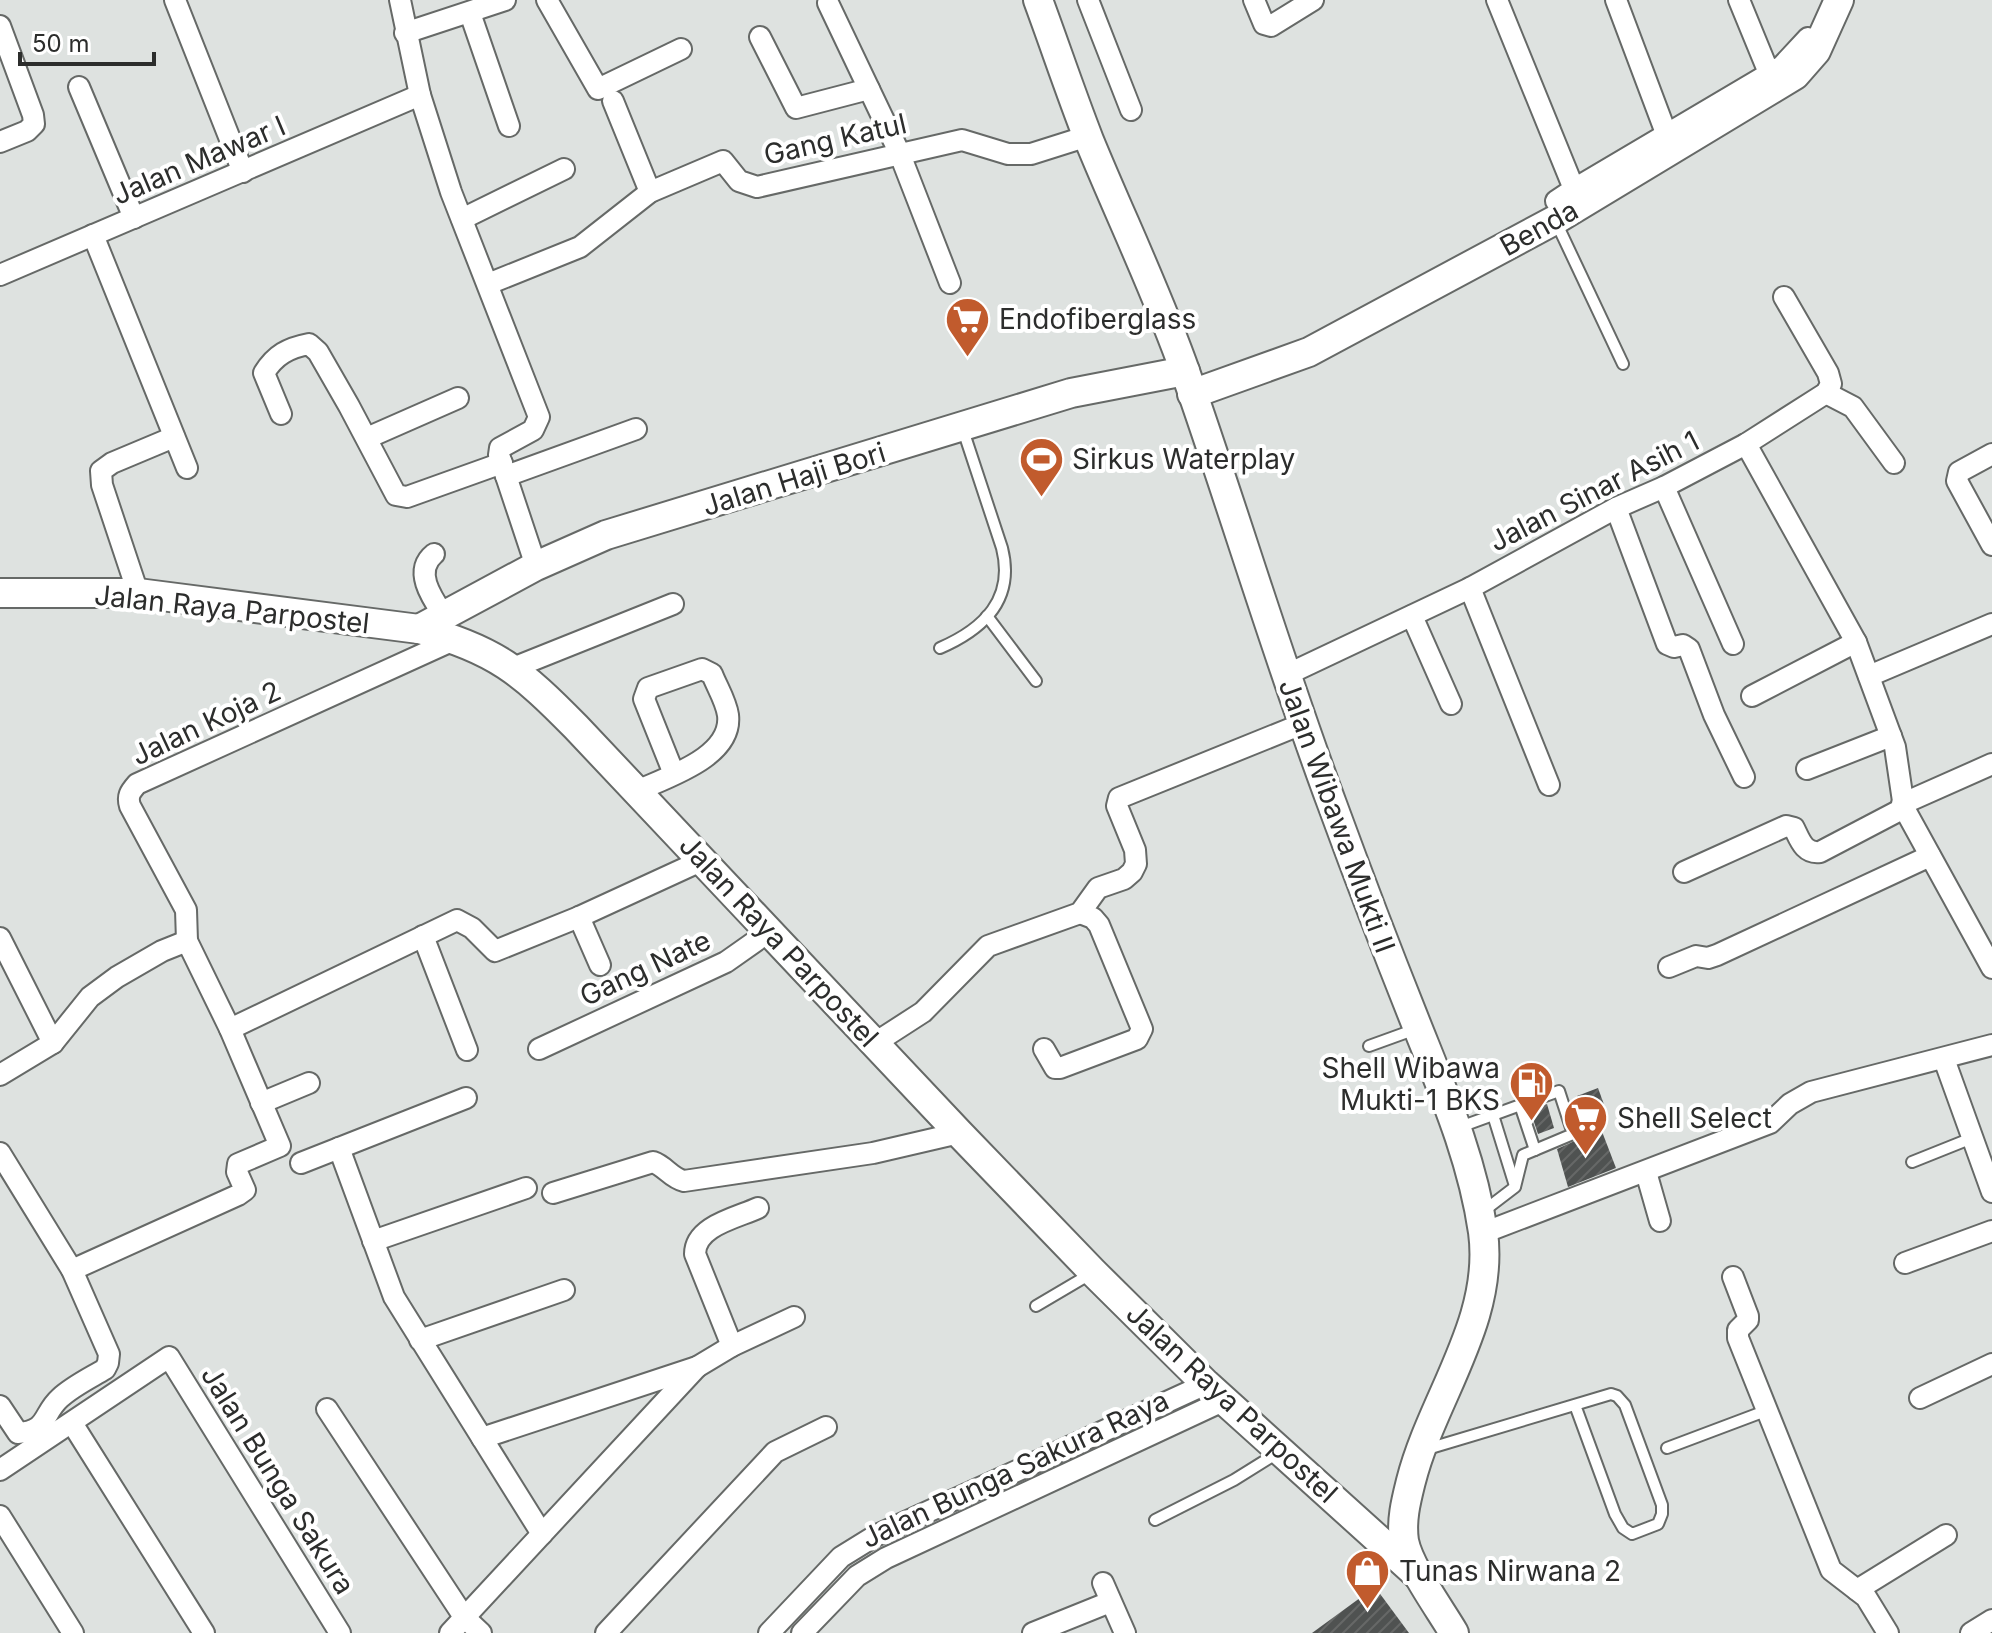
<svg xmlns="http://www.w3.org/2000/svg" width="1992" height="1633" viewBox="0 0 1992 1633" font-family="Inter,sans-serif">
<style>
.building{fill:url(#building-hatch)}
.lines{fill:none;stroke-linecap:round;stroke-linejoin:round}
.lane-casing{stroke:#666967;stroke-width:14}
.street-casing{stroke:#666967;stroke-width:24}
.secondary-casing{stroke:#666967;stroke-width:32}
.lane{stroke:#fff;stroke-width:10}
.street{stroke:#fff;stroke-width:20}
.secondary{stroke:#fff;stroke-width:28}
.labels{text-anchor:middle;stroke-width:8;stroke-linejoin:round;paint-order:stroke}
.street-label{font-size:28px;fill:#2c2d2c;stroke:#fff}
.poi-label{font-size:28px;fill:#2c2d2c;stroke:#fff;text-anchor:start}
</style>
<defs>
<pattern id="building-hatch" width="6" height="6" patternUnits="userSpaceOnUse" patternTransform="scale(2)"><rect width="6" height="6" fill="#4f5251"/><path d="M-1 1l2-2M0 6l6-6M5 7l2-2" fill="none" stroke="#666867"/></pattern>
</defs>
<rect width="100%" height="100%" fill="#dee2e0"/>
<g class="building">
<path d="M1598,1088L1606,1110L1585,1120L1577,1096Z"/>
<path d="M1547,1104L1554,1128L1538,1134L1530,1110Z"/>
<path d="M1601,1129L1616,1168L1568,1187L1557,1149Z"/>
<path d="M1375,1587L1409,1633H1312Z"/>
</g>
<g class="lines">
<defs>
<g id="lane">
<path d="M1556,222L1623,364"/>
<path d="M987,616L1036,681"/>
<path d="M940,648C984,629 1015,599 1002,548L963,430"/>
<path d="M1369,1046L1416,1029"/>
<path d="M1520,1105L1535,1150"/>
<path d="M1493,1115L1515,1186"/>
<path d="M1460,1127L1559,1091L1573,1134L1523,1155L1515,1187L1481,1213"/>
<path d="M1912,1162L1972,1138"/>
<path d="M1036,1306L1092,1273"/>
<path d="M1667,1448L1768,1410"/>
<path d="M1424,1450L1611,1394L1617,1396L1625,1405L1662,1505V1514L1658,1524L1632,1534L1623,1528L1615,1514L1575,1405"/>
<path d="M1155,1520L1234,1480L1279,1452"/>
</g>
<g id="street">
<path d="M175,0L243,172"/>
<path d="M400,0L420,95L451,192L539,417L533,430L500,448L499,455L536,566"/>
<path d="M547,0L598,89L681,49"/>
<path d="M1088,0L1131,110"/>
<path d="M1254,0L1264,24L1271,26L1313,0"/>
<path d="M1497,0L1574,189L1556,201"/>
<path d="M1616,0L1666,133"/>
<path d="M1739,0L1769,73"/>
<path d="M828,3L899,152L950,283"/>
<path d="M470,13L509,126"/>
<path d="M0,26L33,115L34,124L27,131L0,142"/>
<path d="M405,33L505,0"/>
<path d="M760,37L796,108L869,89"/>
<path d="M79,87L134,218"/>
<path d="M613,101L650,192"/>
<path d="M1574,189L1782,66L1808,38"/>
<path d="M462,219L564,169"/>
<path d="M93,235L187,468"/>
<path d="M0,275L420,95"/>
<path d="M488,284L580,247L650,192L723,161L739,181L757,187L962,140L1008,154H1031L1088,136"/>
<path d="M1826,393L1853,407L1894,463"/>
<path d="M281,414L264,373C275,355 288,348 309,344L318,352L349,406L396,495L407,497L502,463"/>
<path d="M367,438L458,398"/>
<path d="M1746,444L1856,642L1895,747L1904,808L1992,968"/>
<path d="M1992,454L1959,472L1957,481L1992,545"/>
<path d="M506,476L636,429"/>
<path d="M1664,487L1733,644"/>
<path d="M1616,508L1667,644L1674,647L1683,645L1689,649L1714,715L1744,777"/>
<path d="M434,554C413,571 432,598 444,616"/>
<path d="M1470,588L1549,785"/>
<path d="M138,593L102,485L101,471L112,463L174,437"/>
<path d="M1412,616L1451,704"/>
<path d="M513,668L673,604"/>
<path d="M1284,676L1470,588L1616,508L1664,487L1746,444L1826,393L1831,384L1828,373L1784,297"/>
<path d="M1869,676L1992,624"/>
<path d="M1752,696L1856,642"/>
<path d="M1807,769L1891,736"/>
<path d="M637,791C667,777 733,757 728,715C726,701 717,687 712,674L702,669L648,688L644,699L674,774"/>
<path d="M1902,804L1992,764"/>
<path d="M1684,872L1786,826L1794,828C1800,840 1804,854 1820,852L1904,808"/>
<path d="M579,917L600,965"/>
<path d="M423,936L467,1050"/>
<path d="M0,938L53,1043"/>
<path d="M1669,967L1696,956L1708,958L1717,955L1930,856"/>
<path d="M230,1029L457,920L472,928L495,951L579,917L703,860"/>
<path d="M875,1043L923,1012L988,946L1080,913L1098,888L1124,879L1132,872L1136,864L1135,850L1117,806L1119,798L1302,724"/>
<path d="M539,1049L726,962L770,931"/>
<path d="M1044,1049L1055,1068H1060L1137,1039L1142,1029L1099,925L1093,918L1080,913"/>
<path d="M1944,1059L1992,1192"/>
<path d="M0,1075L53,1043L90,997L117,977L162,951L187,941"/>
<path d="M261,1103L309,1083"/>
<path d="M339,1148L394,1297L542,1534"/>
<path d="M0,1153L72,1270L109,1354L108,1363L105,1369C90,1378 73,1386 60,1398C42,1414 49,1431 18,1433L0,1406"/>
<path d="M301,1163L466,1098"/>
<path d="M1646,1172L1660,1221"/>
<path d="M553,1193L653,1162C665,1166 671,1178 684,1181L873,1153L959,1133"/>
<path d="M1483,1233L1770,1123L1790,1104L1811,1092L1992,1045"/>
<path d="M373,1241L526,1188"/>
<path d="M1905,1263L1992,1231"/>
<path d="M72,1270L238,1195L245,1190L237,1172L238,1164L280,1146L230,1029L187,941L186,910L130,806C127,796 130,792 137,784L456,639"/>
<path d="M1733,1277L1748,1316V1320L1738,1330V1338L1831,1570L1866,1597L1888,1633"/>
<path d="M420,1340L564,1290"/>
<path d="M732,1346L695,1254C695,1226 736,1218 758,1208"/>
<path d="M1920,1398L1992,1364"/>
<path d="M327,1409L464,1617L481,1633"/>
<path d="M72,1423L204,1633"/>
<path d="M482,1438L697,1367L732,1346L794,1317"/>
<path d="M0,1470L169,1357L340,1633"/>
<path d="M0,1516L73,1633"/>
<path d="M1103,1583L1125,1633"/>
<path d="M1857,1590L1946,1535"/>
<path d="M450,1633L697,1367"/>
<path d="M606,1633L775,1452L826,1427"/>
<path d="M769,1633L841,1557L875,1536L1206,1384"/>
<path d="M802,1633L857,1576L886,1558L1225,1400"/>
<path d="M1033,1633L1110,1602"/>
<path d="M1971,1633L1992,1620"/>
</g>
<g id="secondary">
<path d="M1038,0C1055,46 1071,94 1089,140C1121,218 1158,294 1186,374C1236,517 1279,662 1332,804C1358,875 1385,946 1413,1016C1441,1087 1472,1156 1483,1232C1495,1321 1432,1398 1411,1481C1406,1501 1401,1520 1404,1541C1409,1567 1440,1609 1454,1633"/>
<path d="M1192,394L1309,352L1555,220L1795,75L1816,51L1839,0"/>
<path d="M0,593H138L419,629C495,649 522,672 576,727L959,1133L1093,1272L1206,1384L1421,1578"/>
<path d="M419,629L536,566L606,535L1071,393L1185,371"/>
</g>
</defs>
<use href="#lane" class="lane-casing"/>
<use href="#street" class="street-casing"/>
<use href="#secondary" class="secondary-casing"/>
<use href="#lane" class="lane"/>
<use href="#street" class="street"/>
<use href="#secondary" class="secondary"/>
</g>
<defs>
<symbol id="supermarket-pin" viewBox="-11 -11 22 30"><path d="M0 17L-7.5 6A9.5 9.5 0 1 1 7.5 6Z" fill="#c15b2d" stroke="#fff"/><path d="M-6-5.5h2.5l.6 2H6L4.5 2H-2.5L-4.4-4H-6ZM-1.5 3.2a1.3 1.3 0 1 0 .1 0ZM3 3.2a1.3 1.3 0 1 0 .1 0Z" fill="#fff"/></symbol>
<symbol id="stadium-pin" viewBox="-11 -11 22 30"><path d="M0 17L-7.5 6A9.5 9.5 0 1 1 7.5 6Z" fill="#c15b2d" stroke="#fff"/><path d="M0-5a6.5 5 0 1 0 0 10a6.5 5 0 1 0 0-10ZM-3.5-1.8h7v3.6h-7Z" fill="#fff"/></symbol>
<symbol id="fuel-pin" viewBox="-11 -11 22 30"><path d="M0 17L-7.5 6A9.5 9.5 0 1 1 7.5 6Z" fill="#c15b2d" stroke="#fff"/><path d="M-5.5-6h7V0h2V4h1.3V-2.5L3-4.5l.8-.8L6-3V5H2.5V1h-1V6h-7ZM-4.2-4.7v3.2H.2V-4.7Z" fill="#fff"/></symbol>
<symbol id="shop-pin" viewBox="-11 -11 22 30"><path d="M0 17L-7.5 6A9.5 9.5 0 1 1 7.5 6Z" fill="#c15b2d" stroke="#fff"/><path d="M-5-2.5h2.3a2.7 3.5 0 0 1 5.4 0H5L5.5 6h-11ZM-1.5-2.5h3a1.5 2.3 0 0 0-3 0Z" fill="#fff"/></symbol>
</defs>
<g fill-rule="evenodd">
<use href="#supermarket-pin" x="942" y="294" width="51" height="69"/>
<use href="#stadium-pin" x="1016" y="434" width="51" height="69"/>
<use href="#fuel-pin" x="1506" y="1058" width="51" height="69"/>
<use href="#supermarket-pin" x="1560" y="1092" width="51" height="69"/>
<use href="#shop-pin" x="1342" y="1546" width="51" height="69"/>
</g>
<g class="labels">
<g class="street-label">
<text transform="translate(835 139) rotate(-13)" y="10">Gang Katul</text>
<text transform="translate(199 160) rotate(-23)" y="10">Jalan Mawar I</text>
<text transform="translate(1539 228) rotate(-29)" y="10">Benda</text>
<text transform="translate(794 479) rotate(-17)" y="10">Jalan Haji Bori</text>
<text transform="translate(1594 491) rotate(-27)" y="10">Jalan Sinar Asih 1</text>
<text transform="translate(232 609) rotate(6)" y="10">Jalan Raya Parpostel</text>
<text transform="translate(206 723) rotate(-25)" y="10">Jalan Koja 2</text>
<text transform="translate(1337 816) rotate(70)" y="10">Jalan Wibawa Mukti II</text>
<text transform="translate(779 941) rotate(47)" y="10">Jalan Raya Parpostel</text>
<text transform="translate(645 968) rotate(-25)" y="10">Gang Nate</text>
<text transform="translate(1232 1403) rotate(43)" y="10">Jalan Raya Parpostel</text>
<text transform="translate(1015 1469) rotate(-25)" y="10">Jalan Bunga Sakura Raya</text>
<text transform="translate(278 1480) rotate(58)" y="10">Jalan Bunga Sakura</text>
</g>
<g class="poi-label">
<text x="999" y="329">Endofiberglass</text>
<text x="1072" y="469">Sirkus Waterplay</text>
<text x="1500" y="1078" text-anchor="end">Shell Wibawa<tspan x="1500" dy="32">Mukti-1 BKS</tspan></text>
<text x="1617" y="1128">Shell Select</text>
<text x="1399" y="1581">Tunas Nirwana 2</text>
</g>
</g>
<path d="M20 52v12h134v-12" fill="none" stroke="#2c2d2c" stroke-width="4"/>
<text x="32" y="52" font-size="24" fill="#2c2d2c" stroke="#ffffff" stroke-width="6" paint-order="stroke">50 m</text>
</svg>
